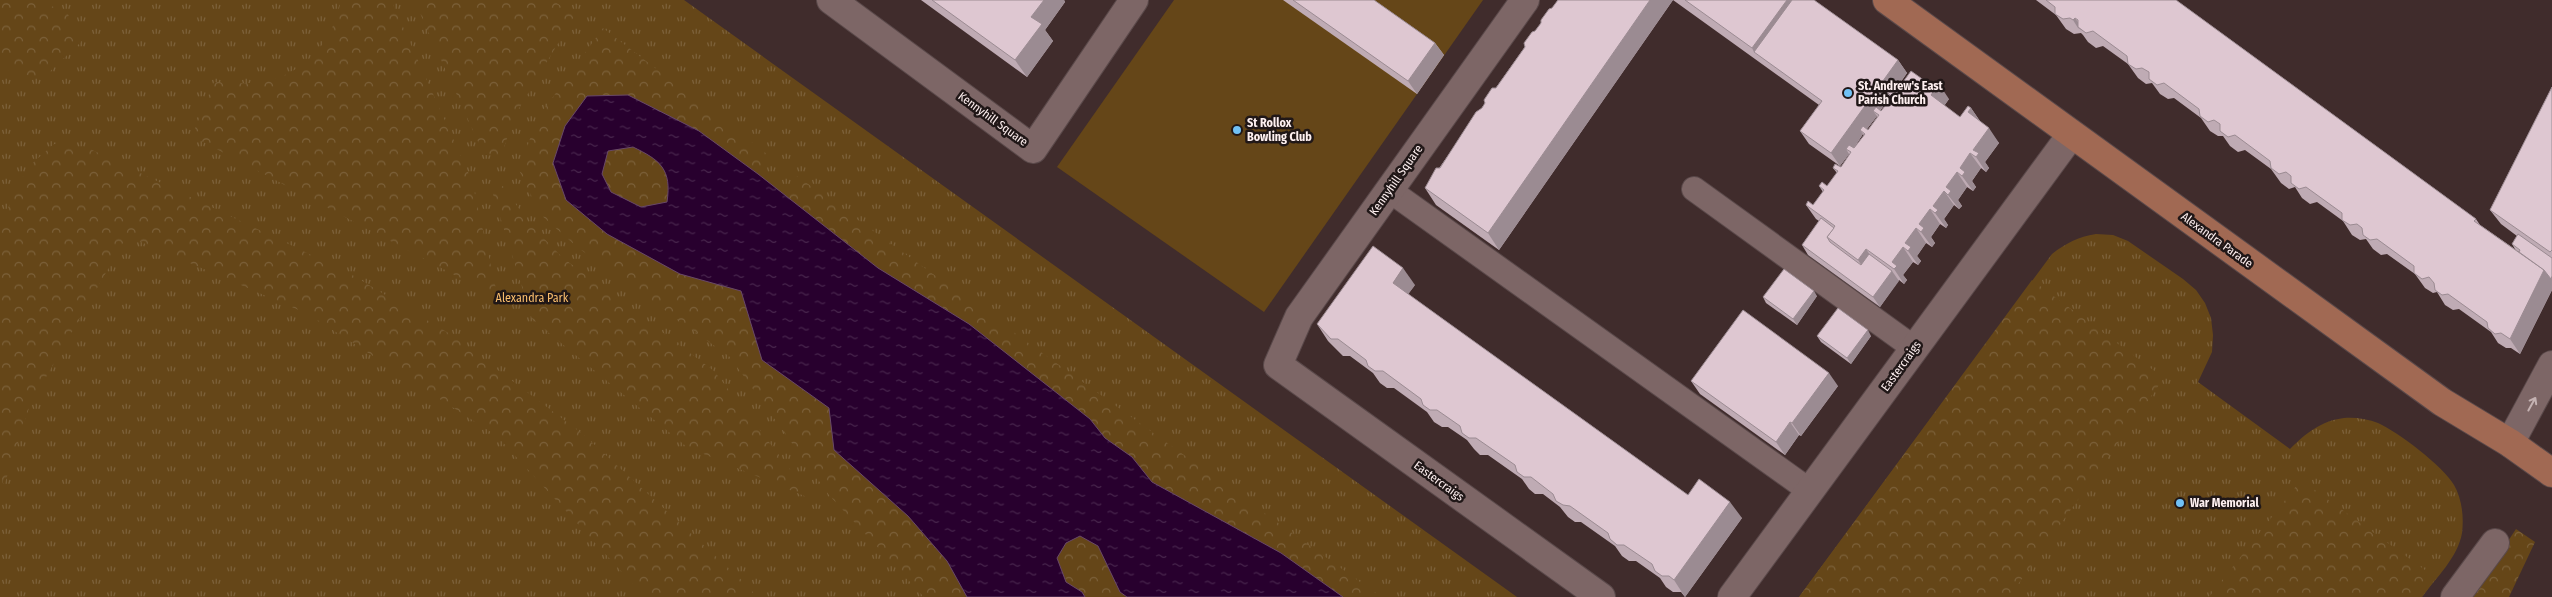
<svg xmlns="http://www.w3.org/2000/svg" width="2552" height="597" viewBox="0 0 2552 597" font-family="'Fira Sans Condensed',sans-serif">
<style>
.grass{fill:url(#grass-tufts)}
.forest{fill:url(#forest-crowns)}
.garden{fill:#654618}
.water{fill:url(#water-ripples);stroke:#684868;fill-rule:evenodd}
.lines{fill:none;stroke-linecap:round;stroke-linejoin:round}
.lane-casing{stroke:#5a494a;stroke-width:26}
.street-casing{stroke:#5a494a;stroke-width:30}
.primary-casing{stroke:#5a494a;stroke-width:30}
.lane{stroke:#7d6666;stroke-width:24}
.street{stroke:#7d6666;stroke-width:28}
.primary{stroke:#a16953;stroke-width:28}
.wall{fill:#bfabb4;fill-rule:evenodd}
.shaded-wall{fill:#9b8b92}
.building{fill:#dec7d1;stroke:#9b8b92}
.oneway{stroke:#c4b2b2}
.poi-dot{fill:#71c1f5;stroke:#201717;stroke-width:2}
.labels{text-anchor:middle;stroke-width:5;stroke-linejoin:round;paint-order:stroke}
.poi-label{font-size:12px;font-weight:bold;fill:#fef0f0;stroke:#201717;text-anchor:start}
.street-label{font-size:12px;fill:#fef0f0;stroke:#201717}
.park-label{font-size:12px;fill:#fabe6d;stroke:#201717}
</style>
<defs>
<pattern id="grass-tufts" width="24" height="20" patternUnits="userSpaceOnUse" patternTransform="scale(1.25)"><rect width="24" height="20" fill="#654618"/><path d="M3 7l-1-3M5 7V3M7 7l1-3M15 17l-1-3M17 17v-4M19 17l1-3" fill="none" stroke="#7c613a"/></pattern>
<pattern id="forest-crowns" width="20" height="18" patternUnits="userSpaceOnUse" patternTransform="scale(1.25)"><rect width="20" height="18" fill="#654618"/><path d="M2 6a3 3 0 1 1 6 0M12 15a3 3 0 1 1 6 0" fill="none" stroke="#7c613a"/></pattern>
<pattern id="water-ripples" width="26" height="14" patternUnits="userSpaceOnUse" patternTransform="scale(1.25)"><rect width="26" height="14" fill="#28002e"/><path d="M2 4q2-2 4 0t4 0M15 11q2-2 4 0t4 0" fill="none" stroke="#48264d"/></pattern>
</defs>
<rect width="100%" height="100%" fill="#402c2c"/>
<g class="grass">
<path d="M0,0H684L1517,597H0Z"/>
<path d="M2096,234L2113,235L2128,241L2183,279L2196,290L2205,303L2211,318L2213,335L2212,352L2198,382L2290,449C2306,433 2321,421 2344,418C2355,417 2368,419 2378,423C2398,432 2443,466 2454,485C2462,499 2464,517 2462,533C2458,557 2436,578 2422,597H1799L2052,254C2066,243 2078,237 2096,234Z"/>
</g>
<g class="forest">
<path d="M0,0H27L66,10L81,42L42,79L0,68Z"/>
<path d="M341,0H391L472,181L498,298L192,136L214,82C225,82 237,84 249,83C298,81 332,47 341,0Z"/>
<path d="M414,0H552L575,15L515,115L501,156L484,155Z"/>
<path d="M603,28L772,158L758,174L699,131L628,95L588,96L565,126L553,163L680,274L741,291L762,360L829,408L834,450L908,516L947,561L967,597H924L829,495L730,357L577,247L540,214L519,170L537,119Z"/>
<path d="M54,144L88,148L349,273L450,334L584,435L747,585L757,597H645L497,436L308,314L127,236L30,405L4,486L0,472V225L27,168Z"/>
<path d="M633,147C661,161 671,168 668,202L641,207L611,192L602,174L608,150Z"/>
<path d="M797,176L1381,597H1343L1281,553L1152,482L1132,457L1105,438L1090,419L969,324L878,268L783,193Z"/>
<path d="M503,186L529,223L563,258L714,371L814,500L687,447L532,319L492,191Z"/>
<path d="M2032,280L2164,378L2009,597H1799Z"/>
<path d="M2301,480L2436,578L2422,597H2209Z"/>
<path d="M2516,529L2535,542L2509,597H2471Z"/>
<path d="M1080,536L1098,546L1120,592L1127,597H1085L1082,592L1067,582L1057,558L1066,543Z"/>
</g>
<path class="garden" d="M1174,0H1483L1264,312L1057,167Z"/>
<path class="water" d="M628,95L699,131L758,174L878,268L969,324L1090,419L1105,438L1132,457L1152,482L1281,553L1343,597H1127L1120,592L1098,546L1080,536L1066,543L1057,558L1066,582L1082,592L1085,597H967L947,561L908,516L834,450L829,408L762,360L741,291L680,274L607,234L566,200L553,163L565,126L587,96ZM633,147C660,160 672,169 667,202L641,207L611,192L602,174L608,151Z"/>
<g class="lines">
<defs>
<g id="lane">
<path d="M1694,189L1914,348"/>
<path d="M1389,190L1810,491"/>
</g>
<g id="street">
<path d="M831,0L1033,149L1134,0"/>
<path d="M1525,0L1299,317L1278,365L1601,597"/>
<path d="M2510,443L2552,365"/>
<path d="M1732,597L2071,135"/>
<path d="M2455,597L2495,543"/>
</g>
<path id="primary" d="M1887,0L2442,402L2510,443L2552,473"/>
</defs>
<use href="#lane" class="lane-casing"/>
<use href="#street" class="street-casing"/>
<use href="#primary" class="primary-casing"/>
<use href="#lane" class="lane"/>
<use href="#street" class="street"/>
<use href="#primary" class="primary"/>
</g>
<g class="wall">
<path d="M921,0H1064L1065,2L1045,30L1053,41L1027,77Z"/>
<path d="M1283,0H1374L1435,43L1444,55L1417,94Z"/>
<path d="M1558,0H1814L1898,60L1907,73L1894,92L1895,93L1949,99L1944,106L1960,117L1971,108L1980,121L1999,143L1985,162L1989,168L1986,172L1981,168L1972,181L1976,187L1973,191L1967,187L1958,200L1962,206L1959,209L1954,205L1944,219L1948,225L1946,228L1940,224L1931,237L1935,243L1932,247L1926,243L1917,256L1921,261L1918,265L1913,262L1903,275L1907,280L1904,284L1899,280L1880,307L1808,255L1802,245L1819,221L1816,219L1806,205H1813L1823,192L1819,186H1827L1837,173L1833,168L1841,167L1850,154H1849L1840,166L1809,144L1800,131L1819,105L1673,0L1499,250L1436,205L1425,188ZM1890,97L1891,98L1881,111H1880ZM1877,116V117L1868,130L1867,129ZM1863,134L1864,136L1854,148Z"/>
<path d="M2036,0H2176L2476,219L2480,225L2519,252L2515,249L2512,244L2517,236L2501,224L2490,210L2552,87V290L2520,354L2511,348H2506L2498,343L2491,332L2459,309L2453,310L2445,305L2437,292L2433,293L2425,288L2415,274L2387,254L2381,255L2373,249L2366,239L2360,240L2352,235L2343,221L2317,202L2310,204L2302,198L2295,187L2289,189L2281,183L2271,169L2245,150L2238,152L2230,146L2223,136H2218L2210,131L2201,118L2174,98L2168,99L2160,94L2152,83L2146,84L2138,78L2128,64L2103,46L2096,48L2088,42L2083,35L2081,33L2074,34L2066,29L2056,15Z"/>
<path d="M1415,285L1408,294L1688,495L1742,518L1685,597L1681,592H1673L1666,587L1660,578L1636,561H1629L1622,556L1615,546L1581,522H1575L1568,517L1560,507L1543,494H1535L1529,489L1522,479L1488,455H1480L1474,449L1467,440L1448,427H1442L1434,422L1427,412L1394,388H1387L1380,383L1373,373L1350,356H1343L1328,341L1317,324Z"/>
<path d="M1817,296L1797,325L1766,303L1763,297Z"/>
<path d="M1817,336H1871L1851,364L1821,342Z"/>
<path d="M1691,381L1838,386L1801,436L1799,435L1785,455L1700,394Z"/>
</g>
<g class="shaded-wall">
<path d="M1044,0H1064L1065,2L1045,30L1053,41L1027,77L1015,60L1031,17Z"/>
<path d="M1650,0H1673L1499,250L1488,233Z"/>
<path d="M1787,0H1807L1754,52L1752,48Z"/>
<path d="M2075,18L2085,32L2078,28L2073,20Z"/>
<path d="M1435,43L1444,55L1417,94L1408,81Z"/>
<path d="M1898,60L1907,73L1891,95L1887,92L1890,97L1877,114L1873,111L1877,116L1864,133L1860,130L1863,134L1851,152L1846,149L1849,154L1840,166L1831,153Z"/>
<path d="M1939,84L1949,99L1941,110L1931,95Z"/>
<path d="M1971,108L1981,123L1968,112Z"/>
<path d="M1989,128L1999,143L1985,162L1989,168L1986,172L1976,157L1973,150Z"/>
<path d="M1970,153L1981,168L1972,181L1976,187L1973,191L1962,176L1960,168Z"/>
<path d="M1957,172L1967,187L1958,200L1962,206L1959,209L1948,195L1946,187Z"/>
<path d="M1944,191L1954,205L1944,219L1948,225L1946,228L1935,213L1933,206Z"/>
<path d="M1930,209L1940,224L1931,237L1935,243L1932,247L1921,232L1919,224Z"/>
<path d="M1916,228L1926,243L1917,256L1921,261L1918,265L1908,251L1905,243Z"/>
<path d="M1903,247L1913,262L1903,275L1907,280L1904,284L1894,269L1892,262Z"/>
<path d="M1866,249L1876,264L1868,275L1858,260Z"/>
<path d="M1403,268L1415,285L1404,300L1393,283Z"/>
<path d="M2544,270L2552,276V290L2520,354L2510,339Z"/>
<path d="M1892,271L1899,281L1880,307L1873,297Z"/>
<path d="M1814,291L1817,296L1797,325L1793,319Z"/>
<path d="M1868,330L1871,336L1851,364L1847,358Z"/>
<path d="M1829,373L1838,386L1801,436L1792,423Z"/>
<path d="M1790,422L1799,435L1785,455L1776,442Z"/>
<path d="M1730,502L1742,518L1685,597L1674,580Z"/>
</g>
<g class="building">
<path d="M932,0H1044L1031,17L1042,24L1015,60Z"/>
<path d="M1293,0H1374L1435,43L1408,81Z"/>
<path d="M1558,0H1650L1488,233L1425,188L1436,168H1440L1476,112L1482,108L1485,103L1484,100L1492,88H1496L1525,47L1524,43L1532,32L1535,31L1541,23V20L1549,9L1552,8Z"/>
<path d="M1685,0H1787L1752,48Z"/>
<path d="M1792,0H1814L1898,60L1831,153L1800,131L1822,101L1754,52Z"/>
<path d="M2046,0H2176L2476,219L2474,221L2544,270L2510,339L2501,333L2495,334L2488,328L2487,322L2448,294L2442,295L2435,290L2434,283L2429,277L2422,279L2414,273V266L2377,239L2370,240L2363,235L2362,228L2357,224L2350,225L2342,220V213L2306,187L2299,189L2291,183V176L2286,172L2279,174L2271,168L2270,161L2235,135L2228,137L2220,131V124L2214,120L2208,122L2200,116L2199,109L2164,83L2157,85L2149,79V72L2142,68L2136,69L2128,64L2127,56L2093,31L2086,33L2078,27V20L2075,18L2073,20L2070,18L2063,19L2055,14V7Z"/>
<path d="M1911,71L1932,86L1935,82L1939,84L1931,95L1960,117L1968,106L1971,108L1968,112L1989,128L1973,150L1979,153L1976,157L1970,153L1960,168L1965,172L1962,176L1957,172L1946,187L1951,191L1948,195L1944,191L1933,206L1938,210L1935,213L1930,209L1919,224L1924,228L1921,232L1916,228L1905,243L1911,247L1908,251L1903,247L1892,262L1897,266L1894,269L1866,249L1858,260L1827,237L1835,226L1806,205L1808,201L1813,205L1824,190L1819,186L1822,182L1827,186L1838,171L1833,168L1835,164L1841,167L1851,152L1846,149L1849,145L1854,148L1865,134L1860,130L1863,126L1868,130L1879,115L1873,111L1876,107L1881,111L1892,97L1887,92L1890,88L1895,93Z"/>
<path d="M2552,87V250L2550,252L2490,210Z"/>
<path d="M1821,218L1834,228L1827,237L1830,242L1861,265L1869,254L1892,271L1873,297L1802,245Z"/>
<path d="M2518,234L2552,258V276L2551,279L2544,270L2519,252L2520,250L2512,244Z"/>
<path d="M1373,246L1403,268L1393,283L1447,322L1688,495L1699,479L1730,502L1674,580L1669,576H1662L1655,571L1652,564L1624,545H1617L1610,539L1608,533L1570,506L1563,505L1556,501L1553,494L1531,477H1524L1517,472L1515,465L1476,438H1469L1462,433L1460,426L1437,410H1430L1423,405L1421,399L1383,371H1375L1368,366L1366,360L1338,339H1331L1317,324Z"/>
<path d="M1784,269L1814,291L1793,319L1763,297Z"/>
<path d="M1838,308L1868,330L1847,358L1817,336Z"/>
<path d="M1743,310L1829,373L1792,423L1790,422L1776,442L1691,381Z"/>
</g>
<defs><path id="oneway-shaft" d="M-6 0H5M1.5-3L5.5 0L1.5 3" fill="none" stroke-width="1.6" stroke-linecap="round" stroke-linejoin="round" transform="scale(1.25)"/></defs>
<use class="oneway" href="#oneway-shaft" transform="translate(2532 404) rotate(-61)"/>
<g class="poi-dot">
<circle cx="1848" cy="93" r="5"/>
<circle cx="1237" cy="130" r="5"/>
<circle cx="2180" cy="503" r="5"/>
</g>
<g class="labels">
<g class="poi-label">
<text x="1858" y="90">St. Andrew's East<tspan x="1858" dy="14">Parish Church</tspan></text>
<text x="1247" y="127">St Rollox<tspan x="1247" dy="14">Bowling Club</tspan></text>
<text x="2190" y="507">War Memorial</text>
</g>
<g class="street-label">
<text transform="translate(993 119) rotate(36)" y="4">Kennyhill Square</text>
<text transform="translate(1396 180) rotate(-55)" y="4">Kennyhill Square</text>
<text transform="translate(2217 240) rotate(36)" y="4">Alexandra Parade</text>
<text transform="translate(1901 366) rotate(-54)" y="4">Eastercraigs</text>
<text transform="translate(1439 481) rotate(36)" y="4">Eastercraigs</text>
</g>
<g class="park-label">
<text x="532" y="302">Alexandra Park</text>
</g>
</g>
</svg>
